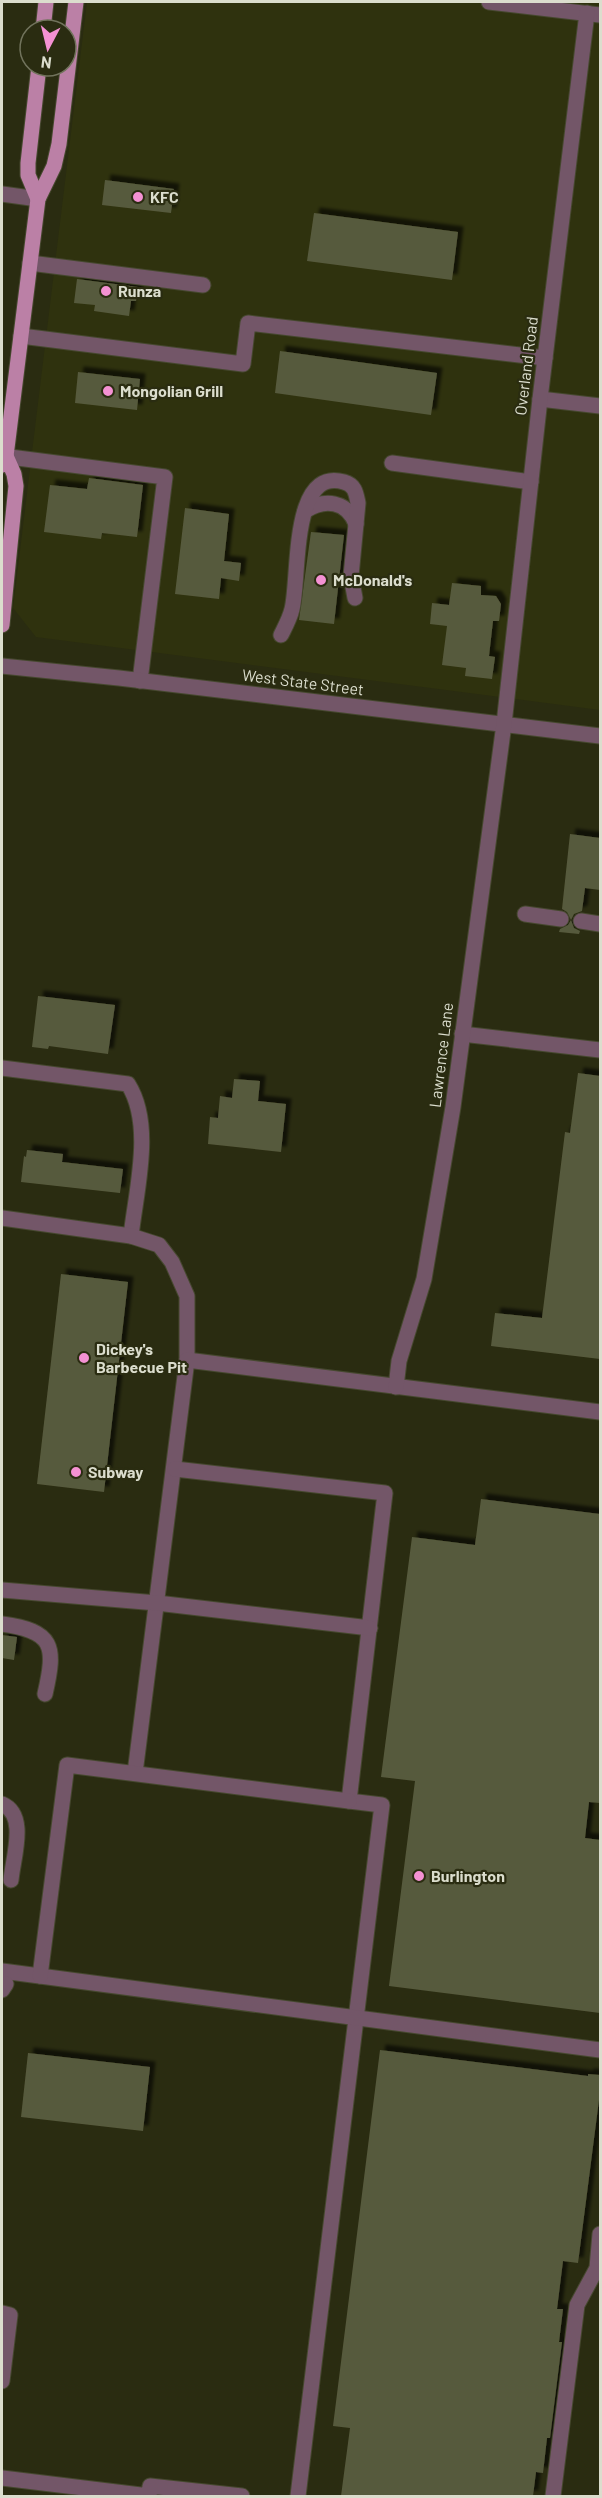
<svg xmlns="http://www.w3.org/2000/svg" width="602" height="2498" viewBox="0 0 602 2498" font-family="Barlow,sans-serif">
<style>
.built{fill:#2f320e}
.building{fill:#575a3d;filter:url(#shadow)}
.lines{fill:none;stroke-linecap:round;stroke-linejoin:round}
.minor-casing{stroke:#46482f;stroke-width:17}
.major-casing{stroke:#46482f;stroke-width:17}
.minor{stroke:#735668;stroke-width:15}
.major{stroke:#bb80a6;stroke-width:15}
.poi-dot{fill:#f491d3;stroke:#2a2c11;stroke-width:2}
.labels{text-anchor:middle;stroke-width:4.5;stroke-linejoin:round;paint-order:stroke}
.poi-label{font-size:16px;font-weight:bold;fill:#dbddcd;stroke:#2a2c11;text-anchor:start}
.street-label{font-size:16px;fill:#dbddcd;stroke:#2a2c11}
</style>
<defs>
<filter id="shadow"><feDropShadow dx="5.5" dy="-5.5" stdDeviation="1.5" flood-color="#0009"/></filter>
</defs>
<rect width="100%" height="100%" fill="#2a2c11"/>
<path class="built" d="M87,2H600V710L36,637L13,608Z"/>
<g class="building">
<path d="M105,180L174,189L171,213L102,205Z"/>
<path d="M314,213L458,232L452,280L307,261Z"/>
<path d="M77,279L138,287L136,301H131L129,316L94,311L95,305L74,303Z"/>
<path d="M280,351L437,373L431,415L275,393Z"/>
<path d="M78,372L140,379L137,410L75,403Z"/>
<path d="M89,478L143,485L137,537L102,533L101,539L44,532L50,485L87,489Z"/>
<path d="M185,508L229,514L224,561L241,563L239,581L221,578L219,599L175,594Z"/>
<path d="M311,532L344,535L334,624L299,620Z"/>
<path d="M452,583L481,586V595L496,596L501,604L499,621H493L489,656L495,657L492,679L465,676L466,668L442,665L447,626L430,624L432,603L449,605Z"/>
<path d="M570,834L600,838V890L585,888L582,911L574,914L571,920L574,928L580,931L579,934L559,932L560,929L568,925L571,920L567,912L562,909Z"/>
<path d="M38,996L115,1005L108,1054L49,1046L48,1049L32,1047Z"/>
<path d="M578,1073L600,1076V1359L491,1346L495,1313L542,1318L565,1132L570,1133Z"/>
<path d="M234,1079L260,1081L258,1101L286,1104L281,1152L208,1144L210,1117L218,1118L220,1096L232,1098Z"/>
<path d="M27,1150L63,1154L62,1162L123,1169L120,1193L21,1182L24,1156L26,1157Z"/>
<path d="M61,1274L128,1282L104,1492L37,1484Z"/>
<path d="M481,1499L600,1514V1803L589,1802L585,1838L600,1840V2013L389,1986L415,1781L381,1777L412,1537L475,1545Z"/>
<path d="M2,1635L17,1637L14,1660L2,1658Z"/>
<path d="M380,2050L588,2076V2074L600,2075V2092L578,2263L563,2261L557,2309H563L559,2342H562L550,2438H547L543,2473L536,2472L533,2496H341L350,2428L333,2426Z"/>
<path d="M28,2053L150,2067L143,2131L21,2117Z"/>
</g>
<g class="lines">
<defs>
<g id="minor">
<path d="M489,2L600,15"/>
<path d="M2,194L38,199"/>
<path d="M30,263L203,285"/>
<path d="M21,336L243,364L248,323L545,358"/>
<path d="M540,399L600,406"/>
<path d="M2,456L165,477L140,681"/>
<path d="M392,463L531,482"/>
<path d="M305,511C325,498 347,501 356,524"/>
<path d="M281,635C285,627 290,618 292,609C300,578 290,466 344,482C355,485 356,493 358,503L351,576L355,598"/>
<path d="M2,666L119,678L600,736"/>
<path d="M525,914L561,919"/>
<path d="M581,921L600,924"/>
<path d="M462,1034L600,1050"/>
<path d="M2,1068L128,1084C154,1125 136,1190 131,1236"/>
<path d="M2,1218L131,1236L159,1245L172,1262L187,1296V1360L135,1773"/>
<path d="M187,1360L600,1412"/>
<path d="M396,1387L399,1361L424,1279L453,1107L504,724L540,399L587,13"/>
<path d="M175,1469L385,1493L349,1801L382,1805L298,2496"/>
<path d="M2,1590L157,1603L370,1628"/>
<path d="M2,1624C54,1631 56,1646 45,1694"/>
<path d="M2,1804C28,1815 13,1857 11,1880"/>
<path d="M2,1971L600,2050"/>
<path d="M40,1976L67,1765L349,1801"/>
<path d="M2,1990L6,1984"/>
<path d="M2,2313L10,2315L2,2381"/>
<path d="M2,2478L149,2496L150,2486L242,2496"/>
<path d="M553,2496L577,2305L597,2268L600,2234"/>
</g>
<g id="major">
<path d="M43,30L46,2"/>
<path d="M38,199L28,175V163L39,66"/>
<path d="M2,465L6,456L38,199L54,166L59,144L76,2"/>
<path d="M2,625L16,486L14,474L6,456"/>
</g>
</defs>
<use href="#minor" class="minor-casing"/>
<use href="#major" class="major-casing"/>
<use href="#minor" class="minor"/>
<use href="#major" class="major"/>
</g>
<g class="poi-dot">
<circle cx="138" cy="197" r="6"/>
<circle cx="106" cy="291" r="6"/>
<circle cx="108" cy="391" r="6"/>
<circle cx="321" cy="580" r="6"/>
<circle cx="84" cy="1358" r="6"/>
<circle cx="76" cy="1472" r="6"/>
<circle cx="419" cy="1876" r="6"/>
</g>
<g class="labels">
<g class="poi-label">
<text x="150" y="203">KFC</text>
<text x="118" y="297">Runza</text>
<text x="120" y="397">Mongolian Grill</text>
<text x="333" y="586">McDonald's</text>
<text x="96" y="1355">Dickey's<tspan x="96" dy="18">Barbecue Pit</tspan></text>
<text x="88" y="1478">Subway</text>
<text x="431" y="1882">Burlington</text>
</g>
<g class="street-label">
<text transform="translate(526 366) rotate(-83)" y="6">Overland Road</text>
<text transform="translate(303 682) rotate(7)" y="6">West State Street</text>
<text transform="translate(441 1055) rotate(-83)" y="6">Lawrence Lane</text>
</g>
</g>
<rect width="602" height="2498" fill="none" stroke="#dbddcd" stroke-width="6"/>
<g transform="translate(48 48) rotate(187)"><circle r="28" fill="#2a2c11" stroke="#71735c" stroke-width="1.5"/>
<path d="M0-4.5L10 22L0 15L-10 22Z" fill="#f491d3"/>
<text y="-9" font-size="16" font-weight="bold" text-anchor="middle" fill="#dbddcd">N</text>
</g>
</svg>
